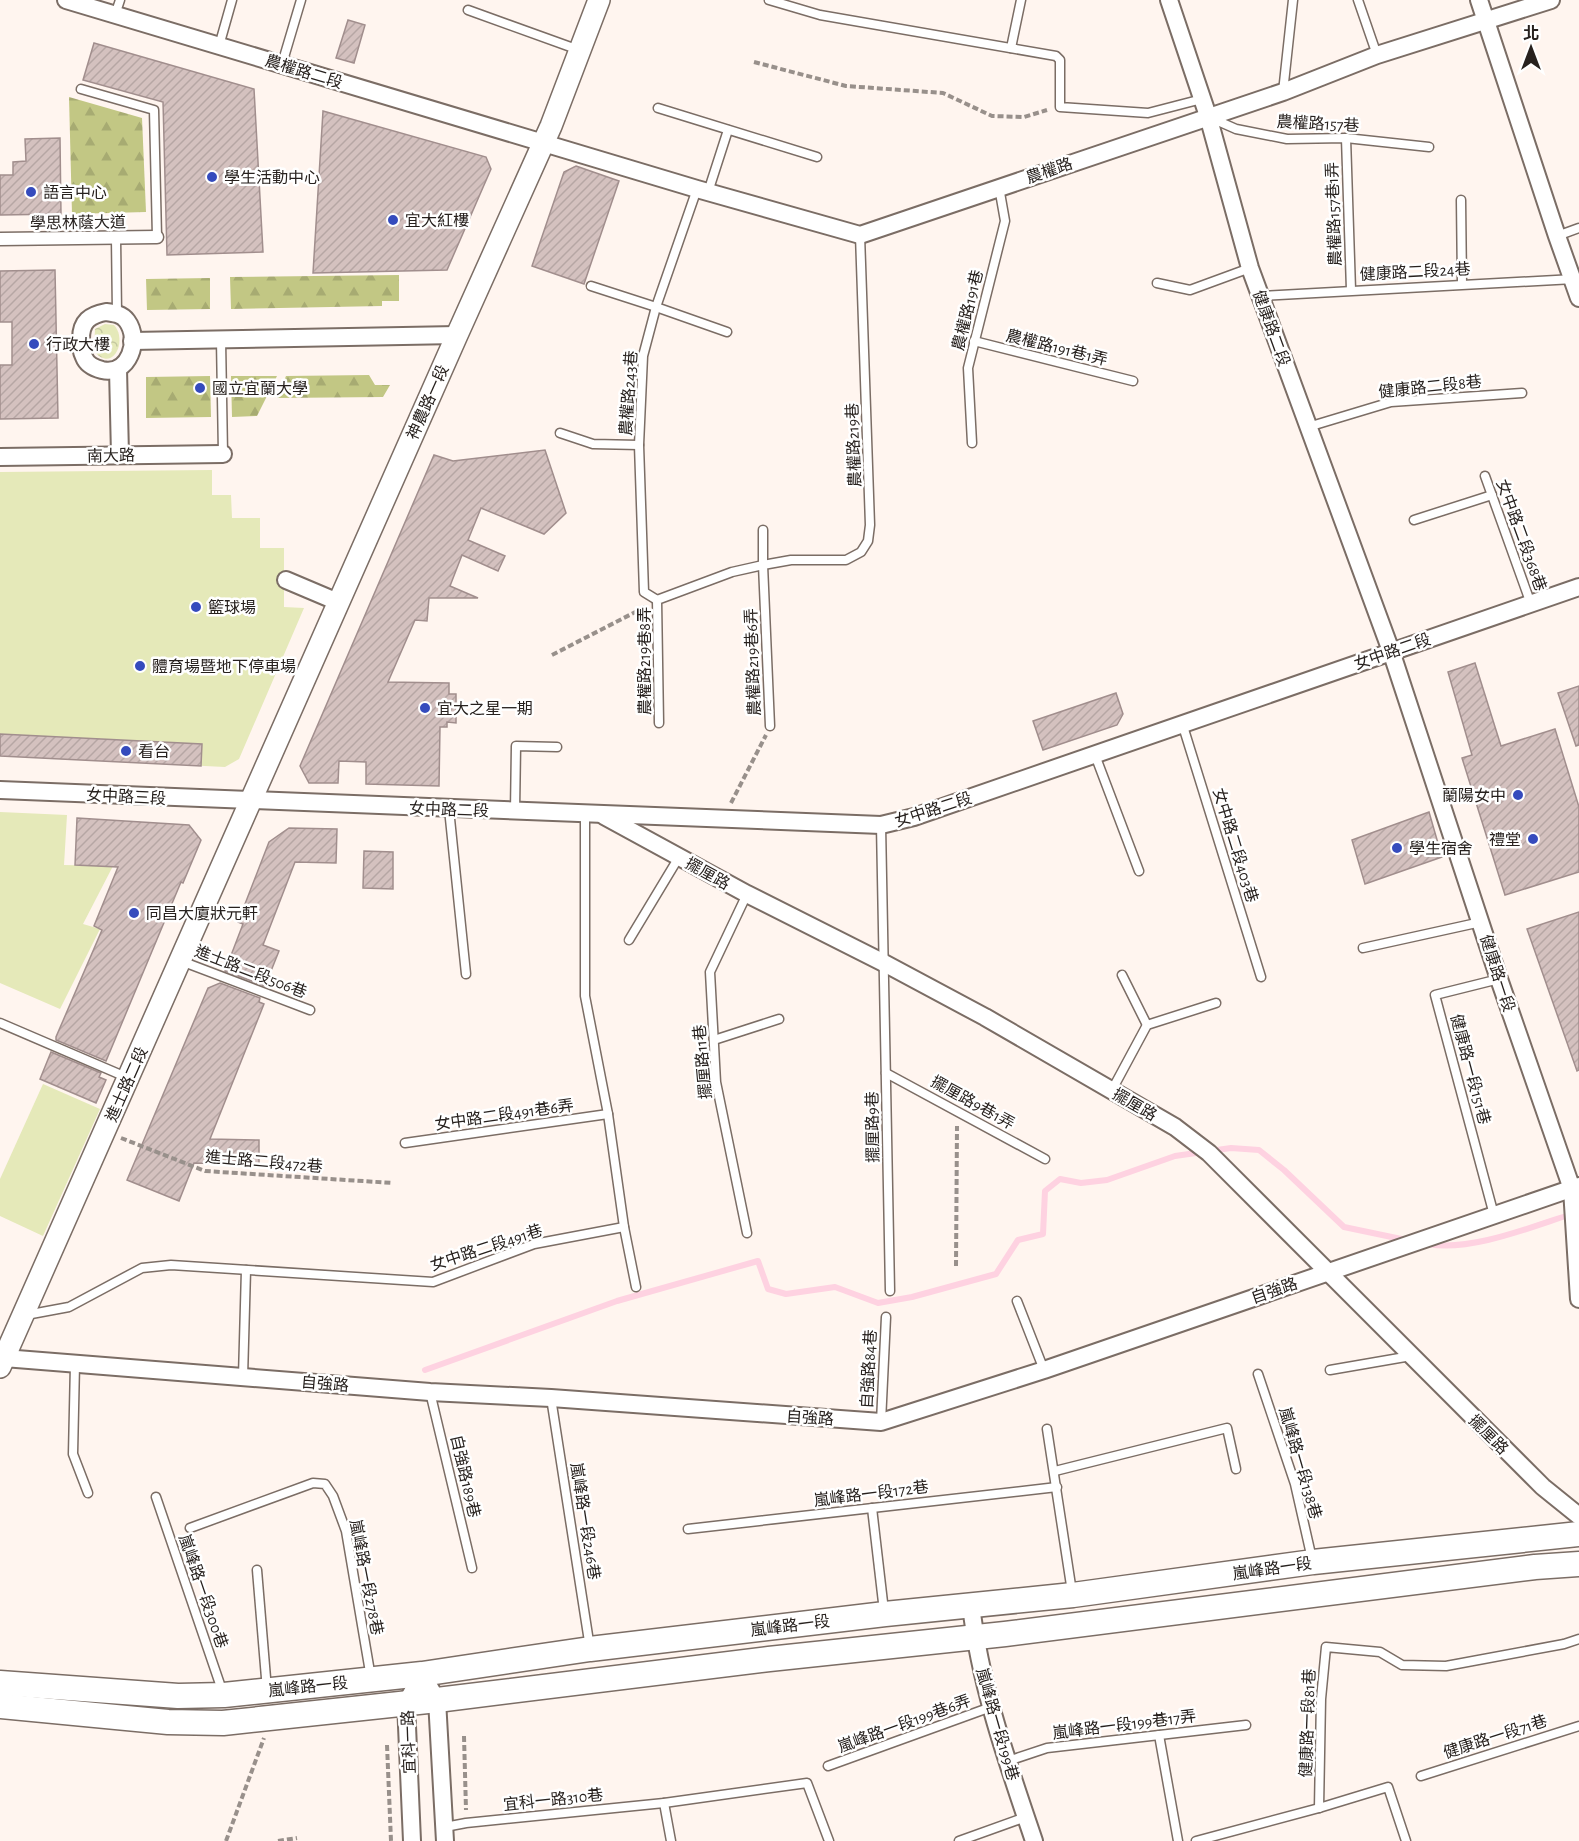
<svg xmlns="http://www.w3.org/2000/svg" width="1579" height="1841" viewBox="0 0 1579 1841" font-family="'Alegreya Sans','Noto Sans TC',sans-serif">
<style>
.grass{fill:#e5e9b9}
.forest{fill:url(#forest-firs)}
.park{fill:url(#park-crowns)}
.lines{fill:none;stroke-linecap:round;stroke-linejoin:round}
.stream{stroke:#fed2e1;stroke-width:6}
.building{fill:url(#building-hatch);stroke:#a18e8d;stroke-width:1.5}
.service-casing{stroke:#7b6d65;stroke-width:11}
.pedestrian-casing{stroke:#7b6d65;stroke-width:15}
.minor-casing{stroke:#7b6d65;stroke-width:20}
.tertiary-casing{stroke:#7b6d65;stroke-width:24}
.secondary-casing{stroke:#7b6d65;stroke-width:27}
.path{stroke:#98908b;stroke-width:4;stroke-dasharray:6 3;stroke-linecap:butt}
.service{stroke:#fff;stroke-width:8}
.pedestrian{stroke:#fff;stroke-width:12}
.minor{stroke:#fff;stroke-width:16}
.tertiary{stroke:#fff;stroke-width:21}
.secondary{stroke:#fff;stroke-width:24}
.poi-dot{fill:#354bbd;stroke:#fff;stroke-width:2}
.labels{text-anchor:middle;stroke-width:5;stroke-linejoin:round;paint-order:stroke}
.street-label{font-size:16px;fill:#27211e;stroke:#fff}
.poi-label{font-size:16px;fill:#27211e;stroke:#fff;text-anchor:start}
</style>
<defs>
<pattern id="forest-firs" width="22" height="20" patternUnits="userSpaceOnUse" patternTransform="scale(1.5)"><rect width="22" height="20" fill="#c2c784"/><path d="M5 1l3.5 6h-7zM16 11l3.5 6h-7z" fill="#a7ab72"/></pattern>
<pattern id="park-crowns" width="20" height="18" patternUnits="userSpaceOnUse" patternTransform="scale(1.5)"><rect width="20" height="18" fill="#e5e9b9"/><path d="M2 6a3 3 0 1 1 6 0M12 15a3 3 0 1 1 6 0" fill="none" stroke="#c4c89f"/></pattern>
<pattern id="building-hatch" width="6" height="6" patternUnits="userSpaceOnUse" patternTransform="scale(1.5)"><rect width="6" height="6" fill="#d4c1bf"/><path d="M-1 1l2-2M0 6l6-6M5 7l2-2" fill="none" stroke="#b6a6a4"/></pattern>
</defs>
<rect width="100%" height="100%" fill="#fff5ef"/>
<g class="grass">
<path d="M212,470V495H231L232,518H260V548H284V607L304,608L239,759L225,767L0,756V472Z"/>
<path d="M0,812L67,815L64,865L113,866L83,924L100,929L60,1009L0,983Z"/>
<path d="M43,1084L100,1109L43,1236L0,1216V1179Z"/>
</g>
<g class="forest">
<path d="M69,97L142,118L146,212L72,214Z"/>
<path d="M399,275V301H382V306L231,309L230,277Z"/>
<path d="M210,278V309L147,310L146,279Z"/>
<path d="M369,375L375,385H390L383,397L277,398L286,376Z"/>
<path d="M210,376L211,417L146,418V377Z"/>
<path d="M231,376H277L257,416L232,417Z"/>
</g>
<path class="park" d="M105,324L114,325C128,340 113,374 94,351L95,329Z"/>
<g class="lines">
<g class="stream">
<path d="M1428,1244C1470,1252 1531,1227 1572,1214"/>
<path d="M425,1370L617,1301L758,1261L768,1289L786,1294L835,1287L878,1303L912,1297L996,1274L1018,1240L1043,1234L1045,1191L1060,1179L1081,1183L1107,1180L1175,1156L1231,1148L1259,1150L1284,1170L1344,1227L1406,1240"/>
</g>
</g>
<g class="building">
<path d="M348,20L365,25L354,63L336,58Z"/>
<path d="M94,43L254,89L263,252L167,255L163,102L83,80Z"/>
<path d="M323,111L486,157L491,169L447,270L313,273Z"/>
<path d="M60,138L61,214L0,215V175H13V162L26,161L25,139Z"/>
<path d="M576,166L619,181L584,284L532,266L564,172Z"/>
<path d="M55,270L58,418L0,419V365H12V322H0V271Z"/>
<path d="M545,450L566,513L544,534L481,508L468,540L505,556L498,571L462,555L450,586L478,598H429L427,621L415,620L388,682L449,683V694H456V723L447,722V727H440L439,786L366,784V762L339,761L338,783H309L300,766L434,455L453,461Z"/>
<path d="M1475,663L1501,746L1555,729L1579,807V872L1505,895L1462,758L1472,755L1448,672Z"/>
<path d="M1579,686V745L1576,746L1558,693Z"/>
<path d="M1116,693L1123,714L1117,725L1043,750L1033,721Z"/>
<path d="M0,734L202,744L201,766L0,756Z"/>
<path d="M1429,812L1442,857L1365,884L1352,840Z"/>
<path d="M77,818L189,825L201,840L183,883L181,882L106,1061L56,1040V1037L102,930L94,926L118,867L75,865Z"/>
<path d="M289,828L337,829L336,863L295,862L263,945L279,951L265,986L225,971L243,924L238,922L269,842Z"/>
<path d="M364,851L393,852V889L363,888Z"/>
<path d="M1579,912V1070L1577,1071L1527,929Z"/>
<path d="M220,983L260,998L259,1002L264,1004L210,1139L259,1140V1165L194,1163L179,1201L127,1180L208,988Z"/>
<path d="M51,1052L101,1073L99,1077L106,1080L96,1103L40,1079Z"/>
</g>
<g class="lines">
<defs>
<g id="service">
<path d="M769,0L820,15L1056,56L1060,60V107L1148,113L1202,99"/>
<path d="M1358,0L1377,55"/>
<path d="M468,10L579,50"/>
<path d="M115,15L120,0"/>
<path d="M219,46L232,0"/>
<path d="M1011,48L1021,0"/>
<path d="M282,64L301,0"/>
<path d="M81,89L154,110L157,237"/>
<path d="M1283,92L1293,0"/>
<path d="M658,108L817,157"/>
<path d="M1211,118L1236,129L1287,139L1346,138L1429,147"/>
<path d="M1346,138L1351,290"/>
<path d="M708,192L728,130"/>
<path d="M1461,200L1462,284"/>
<path d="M1557,236L1579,228"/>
<path d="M116,238L117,313"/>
<path d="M1157,283L1190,290L1250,268"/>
<path d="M591,286L656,307L727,332"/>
<path d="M1260,296L1574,279"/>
<path d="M221,340L223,454"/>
<path d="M974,341L1133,381"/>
<path d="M1308,427L1391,402L1522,393"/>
<path d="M560,433L593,444L639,445"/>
<path d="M972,443L968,368L1005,221L999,187"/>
<path d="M1485,476L1531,604"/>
<path d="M1414,520L1492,495"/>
<path d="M763,530V565L770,726"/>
<path d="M657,600L644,592L639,445L643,356L656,307L697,189"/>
<path d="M659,723L657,600L732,572L763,565L791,560H846L861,552L868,541L870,525L860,235"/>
<path d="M1182,723L1261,977"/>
<path d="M1095,755L1139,871"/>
<path d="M449,809L466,974"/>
<path d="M515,811L516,746L557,747"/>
<path d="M585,814V996L608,1114L624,1227L636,1287"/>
<path d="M881,825L890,1291"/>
<path d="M629,940L679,857"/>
<path d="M1363,948L1481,922"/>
<path d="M181,961L310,1010"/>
<path d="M1122,975L1147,1025"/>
<path d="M0,1023L126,1077"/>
<path d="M714,1040L779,1019"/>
<path d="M886,1073L1045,1159"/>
<path d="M1112,1090L1147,1025L1216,1003"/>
<path d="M405,1143L608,1114"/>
<path d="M1494,1215L1435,995L1499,979"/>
<path d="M747,1233L716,1082L710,972L747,894"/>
<path d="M1017,1301L1044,1370"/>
<path d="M26,1315L69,1307L142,1268L171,1265L433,1282L534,1244L624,1227"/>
<path d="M75,1364L73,1454L88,1493"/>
<path d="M1330,1370L1411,1356"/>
<path d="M1258,1374L1295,1484L1312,1559"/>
<path d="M243,1377L246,1270"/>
<path d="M430,1392L472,1568"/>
<path d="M551,1398L590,1648"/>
<path d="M881,1422L886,1317"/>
<path d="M1047,1429L1072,1592"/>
<path d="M1055,1471L1227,1428L1236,1469"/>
<path d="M156,1497L223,1693"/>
<path d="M872,1508L884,1611"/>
<path d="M190,1528L313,1483L325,1484L333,1496L346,1531L371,1678"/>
<path d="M688,1529L1057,1487"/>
<path d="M257,1570L267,1690"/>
<path d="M1159,1735L1178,1841"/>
<path d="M1008,1761L1047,1748L1246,1725"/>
<path d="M828,1766L991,1707"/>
<path d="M1421,1776L1579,1726"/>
<path d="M664,1803L671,1841"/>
<path d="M1319,1808L1321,1699L1326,1647L1380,1652L1402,1665L1446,1666L1564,1644L1579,1639"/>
<path d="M445,1827L466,1823L664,1803L807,1783L829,1841"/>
<path d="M959,1841L1026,1817"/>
<path d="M1196,1841L1319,1808L1388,1787L1406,1841"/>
</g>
<path id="pedestrian" d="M0,239L157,237"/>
<g id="minor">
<path d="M66,0L697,189L860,235L1283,92L1377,55L1551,0"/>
<path d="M1169,0L1208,116L1250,268L1391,651L1499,979L1572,1189L1579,1299"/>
<path d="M1479,0L1557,236L1579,298"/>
<path d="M106,312C114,313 122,314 127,321C141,340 129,376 102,370C94,368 87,365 84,357C81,351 81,346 81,339C81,321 90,315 106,312Z"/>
<path d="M132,341L457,335"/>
<path d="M118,369L120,455"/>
<path d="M0,457L223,454"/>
<path d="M286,580L338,602"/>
<path d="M0,790L881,825L914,817L1579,587"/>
<path d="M604,816L747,894L884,963L985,1017L1175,1127L1209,1153L1543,1487L1579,1516"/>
<path d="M4,1358L430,1392L551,1398L881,1422L1044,1370L1579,1186"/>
<path d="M971,1605C980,1686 1008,1764 1034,1841"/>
<path d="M422,1674L437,1700L445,1841"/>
<path d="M412,1841L406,1703L422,1674"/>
</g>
<path id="tertiary" d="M0,1367L457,335L551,126L599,0"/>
<g id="secondary">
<path d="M0,1683L178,1696L224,1695L422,1674L590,1649L885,1614L1073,1595L1313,1562L1579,1534"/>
<path d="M0,1706L168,1722L223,1723L437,1700L769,1659L1005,1634L1535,1567L1579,1564"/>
</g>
</defs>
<use href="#service" class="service-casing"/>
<use href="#pedestrian" class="pedestrian-casing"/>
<use href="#minor" class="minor-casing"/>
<use href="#tertiary" class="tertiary-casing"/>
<use href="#secondary" class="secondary-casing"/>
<g class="path">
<path d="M754,62L846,86L943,93L992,116L1024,117L1047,110"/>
<path d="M552,655L645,607"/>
<path d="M731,803L766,735"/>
<path d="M121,1138L205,1171L393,1183"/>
<path d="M956,1266L957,1126"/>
<path d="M464,1736L466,1810"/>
<path d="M387,1745L391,1841"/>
<path d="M226,1841L264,1738"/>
<path d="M278,1841L297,1838"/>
</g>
<use href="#service" class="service"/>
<use href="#pedestrian" class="pedestrian"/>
<use href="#minor" class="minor"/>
<use href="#tertiary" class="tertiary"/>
<use href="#secondary" class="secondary"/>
</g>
<g class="poi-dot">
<circle cx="212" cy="177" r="6"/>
<circle cx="31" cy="192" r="6"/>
<circle cx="393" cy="220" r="6"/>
<circle cx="34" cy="344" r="6"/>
<circle cx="200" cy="388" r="6"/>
<circle cx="196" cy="607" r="6"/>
<circle cx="140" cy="666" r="6"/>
<circle cx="425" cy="708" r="6"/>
<circle cx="126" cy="751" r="6"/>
<circle cx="1518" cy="795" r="6"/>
<circle cx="1533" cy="839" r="6"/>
<circle cx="1397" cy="848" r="6"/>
<circle cx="134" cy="913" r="6"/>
</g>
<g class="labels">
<g class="street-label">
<text transform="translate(304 71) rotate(17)" y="6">農權路二段</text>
<text transform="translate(1318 123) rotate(3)" y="6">農權路157巷</text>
<text transform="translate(1049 170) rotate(-19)" y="6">農權路</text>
<text transform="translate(1333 214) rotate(-92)" y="6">農權路157巷1弄</text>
<text transform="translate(78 222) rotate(-1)" y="6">學思林蔭大道</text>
<text transform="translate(1415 271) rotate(-3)" y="6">健康路二段24巷</text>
<text transform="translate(967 310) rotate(-76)" y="6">農權路191巷</text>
<text transform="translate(1272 328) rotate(70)" y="6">健康路二段</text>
<text transform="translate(1057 347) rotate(14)" y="6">農權路191巷1弄</text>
<text transform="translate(1430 386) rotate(-6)" y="6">健康路二段8巷</text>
<text transform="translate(628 393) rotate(-86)" y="6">農權路243巷</text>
<text transform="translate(427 402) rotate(-66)" y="6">神農路一段</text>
<text transform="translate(853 445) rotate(-92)" y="6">農權路219巷</text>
<text transform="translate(111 455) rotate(-1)" y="6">南大路</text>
<text transform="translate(1522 535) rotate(70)" y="6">女中路二段368巷</text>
<text transform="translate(1392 651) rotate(-19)" y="6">女中路二段</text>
<text transform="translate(644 661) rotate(-90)" y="6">農權路219巷8弄</text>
<text transform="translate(752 662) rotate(-92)" y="6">農權路219巷6弄</text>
<text transform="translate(126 796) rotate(3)" y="6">女中路三段</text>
<text transform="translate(449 809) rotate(2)" y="6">女中路二段</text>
<text transform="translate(933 809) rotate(-18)" y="6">女中路二段</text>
<text transform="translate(1236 845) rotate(73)" y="6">女中路二段403巷</text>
<text transform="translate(708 873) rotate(29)" y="6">擺厘路</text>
<text transform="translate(251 971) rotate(21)" y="6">進士路二段506巷</text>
<text transform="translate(1498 973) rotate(72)" y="6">健康路一段</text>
<text transform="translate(702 1062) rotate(-95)" y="6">擺厘路11巷</text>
<text transform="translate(1471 1069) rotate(75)" y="6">健康路一段151巷</text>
<text transform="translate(126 1084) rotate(-66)" y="6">進士路二段</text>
<text transform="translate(973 1102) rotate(29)" y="6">擺厘路9巷1弄</text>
<text transform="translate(1135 1104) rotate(30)" y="6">擺厘路</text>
<text transform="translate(504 1114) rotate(-8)" y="6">女中路二段491巷6弄</text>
<text transform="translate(872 1127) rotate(-91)" y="6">擺厘路9巷</text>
<text transform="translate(264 1161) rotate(5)" y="6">進士路二段472巷</text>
<text transform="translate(486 1247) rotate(-18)" y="6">女中路二段491巷</text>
<text transform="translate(1274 1290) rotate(-19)" y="6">自強路</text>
<text transform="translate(868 1369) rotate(-87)" y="6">自強路84巷</text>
<text transform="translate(325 1383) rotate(5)" y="6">自強路</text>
<text transform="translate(810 1417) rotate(4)" y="6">自強路</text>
<text transform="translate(1489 1434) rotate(45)" y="6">擺厘路</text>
<text transform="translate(1301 1463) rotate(74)" y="6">嵐峰路一段138巷</text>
<text transform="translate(466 1476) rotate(77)" y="6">自強路189巷</text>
<text transform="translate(871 1493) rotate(-7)" y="6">嵐峰路一段172巷</text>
<text transform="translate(586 1521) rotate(81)" y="6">嵐峰路一段246巷</text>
<text transform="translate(1272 1568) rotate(-8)" y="6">嵐峰路一段</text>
<text transform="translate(367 1577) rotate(79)" y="6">嵐峰路一段278巷</text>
<text transform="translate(204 1591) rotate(71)" y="6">嵐峰路一段300巷</text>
<text transform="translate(790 1625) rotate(-7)" y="6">嵐峰路一段</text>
<text transform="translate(308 1686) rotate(-6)" y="6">嵐峰路一段</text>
<text transform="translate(904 1723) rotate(-20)" y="6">嵐峰路一段199巷6弄</text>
<text transform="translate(1307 1723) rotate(-88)" y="6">健康路一段81巷</text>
<text transform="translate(998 1724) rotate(74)" y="6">嵐峰路一段199巷</text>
<text transform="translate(1124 1724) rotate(-7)" y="6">嵐峰路一段199巷17弄</text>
<text transform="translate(1495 1736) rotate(-18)" y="6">健康路一段71巷</text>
<text transform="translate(408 1742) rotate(-92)" y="6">宜科一路</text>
<text transform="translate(553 1799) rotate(-6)" y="6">宜科一路310巷</text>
</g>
<g class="poi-label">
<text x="224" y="183">學生活動中心</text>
<text x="43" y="198">語言中心</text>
<text x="405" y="226">宜大紅樓</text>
<text x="46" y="350">行政大樓</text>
<text x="212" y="394">國立宜蘭大學</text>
<text x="208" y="613">籃球場</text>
<text x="152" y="672">體育場暨地下停車場</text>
<text x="437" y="714">宜大之星一期</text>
<text x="138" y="757">看台</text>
<text x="1506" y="801" text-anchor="end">蘭陽女中</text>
<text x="1521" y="845" text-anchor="end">禮堂</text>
<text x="1409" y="854">學生宿舍</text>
<text x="146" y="919">同昌大廈狀元軒</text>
</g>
</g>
<g transform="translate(1531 48)" stroke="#ffffff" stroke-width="4.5" paint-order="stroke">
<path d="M0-4.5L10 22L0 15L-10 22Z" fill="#27211e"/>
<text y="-9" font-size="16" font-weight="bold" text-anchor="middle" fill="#27211e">北</text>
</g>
</svg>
